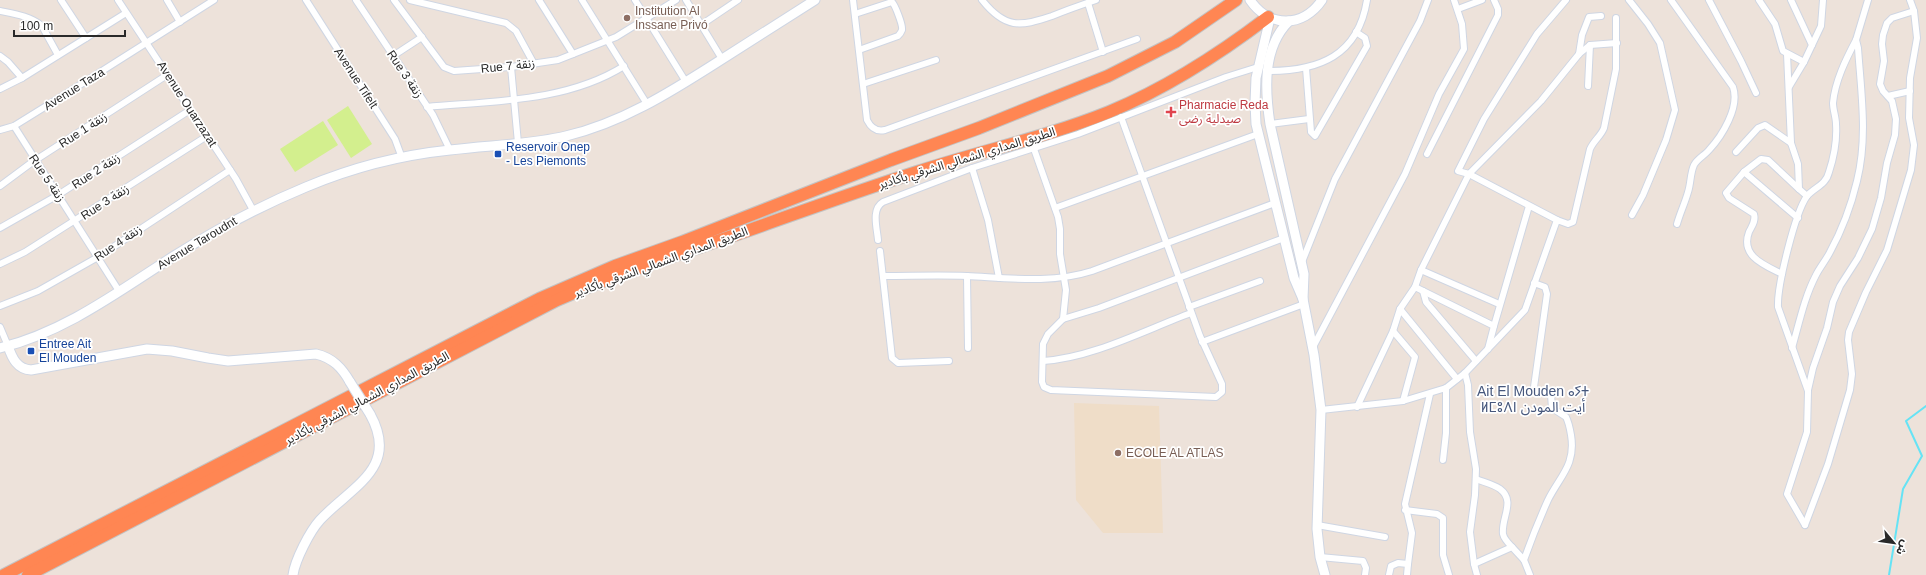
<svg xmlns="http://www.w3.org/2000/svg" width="1926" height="575" viewBox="0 0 1926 575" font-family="Helvetica,'Noto Sans Arabic','Noto Sans Tifinagh',sans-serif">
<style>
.education{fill:#efddc8}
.pitch{fill:#d3ef8e}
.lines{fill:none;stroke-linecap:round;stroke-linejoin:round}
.stream{stroke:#66e3f5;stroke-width:2}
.street-casing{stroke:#cfd6e3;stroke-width:8}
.secondary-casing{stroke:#cfd6e3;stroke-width:11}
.highway-casing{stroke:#c3c3c3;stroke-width:14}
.street{stroke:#fff;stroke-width:6}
.secondary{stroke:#fff;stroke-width:9}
.highway{stroke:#ff8653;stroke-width:12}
.secondary-bridge-casing{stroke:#cfd6e3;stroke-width:11;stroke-linecap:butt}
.secondary-bridge{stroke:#fff;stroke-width:9}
.education-dot{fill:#8d6e63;stroke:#fff;stroke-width:1.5}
.health-dot{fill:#e0444e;stroke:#fff;stroke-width:1.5}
.transit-dot{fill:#1a4fb4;stroke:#fff;stroke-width:1.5}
.labels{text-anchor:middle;stroke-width:3.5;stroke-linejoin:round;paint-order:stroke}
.education-label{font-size:12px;fill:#785e54;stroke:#fff;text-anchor:start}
.street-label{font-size:12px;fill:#292929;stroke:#fff}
.health-label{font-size:12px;fill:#be3a42;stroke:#fff;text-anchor:start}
.transit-label{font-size:12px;fill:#164399;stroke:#fff;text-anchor:start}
.quarter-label{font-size:14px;fill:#47587d;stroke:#fff}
</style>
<rect width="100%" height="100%" fill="#ede2da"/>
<path class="education" d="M1074,403L1159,406L1163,533H1103L1076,500Z"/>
<g class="pitch">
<path d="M348,106L372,144L351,158L327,120Z"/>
<path d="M323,121L338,145L295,172L280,149Z"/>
</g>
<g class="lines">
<path class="stream" d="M1889,575L1903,489L1922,456L1906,421L1926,406"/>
<defs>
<g id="street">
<path d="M61,0L86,38"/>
<path d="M118,0L236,179L253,210"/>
<path d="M167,0L180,22"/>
<path d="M306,0L395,139L402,158"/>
<path d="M356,0L433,115L450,150"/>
<path d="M394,0L444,67L454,71L511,67L558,60L616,37L676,0"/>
<path d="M410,0L506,23L516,31L534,64"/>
<path d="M539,0L573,54"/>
<path d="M582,0L647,104"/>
<path d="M635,0L686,82"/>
<path d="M686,0L722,59"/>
<path d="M853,0L867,120C871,128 877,132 885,130L1137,39"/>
<path d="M982,0C1005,29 1020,27 1052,16C1067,10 1081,5 1096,0"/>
<path d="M1629,0L1648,24L1660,43L1675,110L1666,140L1643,195L1632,215"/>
<path d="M1671,0L1733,87C1740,107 1722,136 1709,150C1705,155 1697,159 1694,165C1690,174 1691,183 1688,192C1685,203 1680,213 1677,224"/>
<path d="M1709,0L1741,61L1756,93"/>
<path d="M1759,0L1775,24L1783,51L1804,62"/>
<path d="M1791,0L1812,45"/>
<path d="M1088,3L1103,52"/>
<path d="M1458,9L1482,0"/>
<path d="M0,11C15,14 30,16 42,26L58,55"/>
<path d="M855,14L892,2C895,5 903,25 902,30C901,33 900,34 898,36L859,50"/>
<path d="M701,25L738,0"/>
<path d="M1579,54L1582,35L1589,17L1601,16"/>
<path d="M1787,54L1791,143"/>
<path d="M0,56L8,62L22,78"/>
<path d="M393,56L422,37"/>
<path d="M511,67L518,143"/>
<path d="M1306,68L1311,132L1315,136L1367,46L1365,38L1356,32"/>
<path d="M1268,71C1319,71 1358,56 1367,0"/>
<path d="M863,84L936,60"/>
<path d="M1588,86L1590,45"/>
<path d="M1789,87L1804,62L1821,26L1823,0"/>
<path d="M0,89L22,78L126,13"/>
<path d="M1888,96L1910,91"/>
<path d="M427,107C492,101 567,102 624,66"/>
<path d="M1270,124L1309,119"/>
<path d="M14,126L119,291"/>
<path d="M0,130L14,126L64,95L214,0"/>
<path d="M1034,149L1058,217L1060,229V254L1066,290L1063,319L1048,334L1043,344L1042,382L1044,387L1051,390L1216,397L1222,392V384L1200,336L1121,117"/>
<path d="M1736,152L1758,128L1765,125L1791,143L1798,164L1799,189L1807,196"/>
<path d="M1427,154L1498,15V9L1494,0"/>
<path d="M972,168L988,220L999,278"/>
<path d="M1744,172L1798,218"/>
<path d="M0,186L31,163L167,75"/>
<path d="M1055,208L1258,134"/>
<path d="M1557,220L1469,174L1458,171L1484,119L1537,34L1566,0"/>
<path d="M0,228L58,195L190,110"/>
<path d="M878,240C877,228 871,209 883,202L972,168L1078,134L1226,77L1258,67"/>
<path d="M880,251L892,358L898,363L949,361"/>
<path d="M1302,262L1335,179L1420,21L1428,0"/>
<path d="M0,264L25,252L207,136"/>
<path d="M1421,270L1499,304"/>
<path d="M1782,274C1764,265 1740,256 1749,232C1752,226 1756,221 1754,214L1729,198L1726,193L1744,172L1761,159L1768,160L1799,189"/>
<path d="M884,276C911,276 939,275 967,276C1008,278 1052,284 1092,271L1275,203"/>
<path d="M967,276L968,348"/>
<path d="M1415,287L1494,326L1488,349"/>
<path d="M1423,291L1426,302L1476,361"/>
<path d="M0,306L38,291L98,257L230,170"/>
<path d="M1189,307L1260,281"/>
<path d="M1400,309L1457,379"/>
<path d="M1063,319L1099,308L1284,238"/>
<path d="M1494,326L1529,206"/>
<path d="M0,327L8,346"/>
<path d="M1393,331L1415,357L1403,401"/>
<path d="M1202,342L1304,304"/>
<path d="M1313,347L1405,174L1439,94L1464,49L1462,24L1454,0"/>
<path d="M1792,348C1799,324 1804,298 1816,275C1820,267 1826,260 1830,252C1842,230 1851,206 1857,181C1868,137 1861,92 1858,48L1856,40L1868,0"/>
<path d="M1043,361C1092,358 1145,330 1191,313"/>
<path d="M1465,373L1468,385L1470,432L1476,469L1475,495L1470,532L1474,564L1477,575"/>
<path d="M1808,390L1813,368L1827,328L1833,302L1840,286L1858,258L1872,229L1881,198L1887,163L1895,135L1896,119L1892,101L1883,91L1880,84L1884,61L1882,44L1883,35L1887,23L1892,18L1914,11"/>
<path d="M1357,407L1393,331L1400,309L1415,287L1421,270L1469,174L1541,101L1579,54L1590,45L1617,43"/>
<path d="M1321,410L1403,401L1446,388L1465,373L1525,310L1557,220L1568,224L1573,222L1590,149C1594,140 1601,136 1604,128L1616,69V18"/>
<path d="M1443,460L1446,433V388"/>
<path d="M1476,479C1483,482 1493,484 1500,489C1516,501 1501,518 1503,534C1504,539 1508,543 1512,547"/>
<path d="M1405,510L1437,514L1443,518V555L1449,575"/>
<path d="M1317,525L1385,537"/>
<path d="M1805,525L1828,464L1850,390L1852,374L1848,340L1849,332L1866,292L1887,250L1911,170L1914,145L1909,118L1910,78L1917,38L1914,11L1910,0"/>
<path d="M1805,525L1787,494L1807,432L1808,391L1778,307C1777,286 1795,213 1807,196C1815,187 1826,185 1829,172C1834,157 1837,139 1836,124C1836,117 1833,110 1833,103C1835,81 1846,59 1856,40"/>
<path d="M1320,557L1363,561L1366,568L1365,575"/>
<path d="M1524,560C1531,540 1539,520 1548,500C1560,476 1576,465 1571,435C1570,429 1569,423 1566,417L1552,408L1551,395L1537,391L1534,387L1547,294L1545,287L1534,283"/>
<path d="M1408,564L1412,533L1405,504L1430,394"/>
<path d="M1474,564L1512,547L1524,560L1530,575"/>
<path d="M1389,575L1391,566L1398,563L1408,564L1407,575"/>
</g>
<g id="secondary">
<path d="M1250,0C1269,28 1303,28 1322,0"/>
<path d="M1270,18L1256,78L1255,103L1256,124L1294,278L1303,299"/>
<path d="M1289,21C1262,48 1265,90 1270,124L1304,274L1303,299L1314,355L1321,410L1317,529L1320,557L1325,575"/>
<path d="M8,346C12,358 17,369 31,370L147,349L172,351L208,358L228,361L316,354C333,358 342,368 350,382"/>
<path d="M0,348C65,332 119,291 174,256C217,229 260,206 306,187C351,168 402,155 450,150C489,145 528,145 566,136C621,123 669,93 716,63C749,42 782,21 815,0"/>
<path d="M293,575C295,560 310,531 320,520C352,486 400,468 370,414"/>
</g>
<g id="highway">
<path d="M4,575L539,299L615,266L682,242L891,160L979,128L1108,76L1175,42L1236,0"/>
<path d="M28,575L557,300C616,274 677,255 738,234C798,213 857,191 917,172C981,151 1047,137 1109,112C1167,88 1218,55 1268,17"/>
</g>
</defs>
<use href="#street" class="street-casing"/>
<use href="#secondary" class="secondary-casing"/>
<use href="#highway" class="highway-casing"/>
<use href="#street" class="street"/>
<use href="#secondary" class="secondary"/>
<use href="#highway" class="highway"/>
<defs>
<path id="secondary-bridge" d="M350,382L370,414"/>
</defs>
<use href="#secondary-bridge" class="secondary-bridge-casing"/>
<use href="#secondary-bridge" class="secondary-bridge"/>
</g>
<g class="education-dot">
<circle cx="627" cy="18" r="4"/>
<circle cx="1118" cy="453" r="4"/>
</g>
<path class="health-dot" d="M1169 106h4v4h4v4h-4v4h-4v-4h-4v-4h4z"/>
<g class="transit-dot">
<rect x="494" y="150" width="8" height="8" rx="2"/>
<rect x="27" y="347" width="8" height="8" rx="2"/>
</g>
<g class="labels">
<g class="education-label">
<text x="635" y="15">Institution Al<tspan x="635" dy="14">Inssane Privó</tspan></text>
<text x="1126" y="457">ECOLE AL ATLAS</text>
</g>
<g class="street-label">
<text transform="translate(508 66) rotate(-6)" y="4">Rue 7 زنقة</text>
<text transform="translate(405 74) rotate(56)" y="4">Rue 3 زنقة</text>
<text transform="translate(356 78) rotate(57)" y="4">Avenue Tifelt</text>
<text transform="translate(74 89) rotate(-32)" y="4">Avenue Taza</text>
<text transform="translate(187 104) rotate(57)" y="4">Avenue Ouarzazat</text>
<text transform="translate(83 130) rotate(-33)" y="4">Rue 1 زنقة</text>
<text transform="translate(967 158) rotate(-17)" y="4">الطريق المداري الشمالي الشرقي بأكادير</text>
<text transform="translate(96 171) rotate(-33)" y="4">Rue 2 زنقة</text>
<text transform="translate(47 178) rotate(56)" y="4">Rue 5 زنقة</text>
<text transform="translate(105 202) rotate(-33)" y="4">Rue 3 زنقة</text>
<text transform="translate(118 243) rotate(-34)" y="4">Rue 4 زنقة</text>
<text transform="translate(197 243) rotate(-31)" y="4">Avenue Taroudnt</text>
<text transform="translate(661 262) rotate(-20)" y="4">الطريق المداري الشمالي الشرقي بأكادير</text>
<text transform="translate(367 398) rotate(-28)" y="4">الطريق المداري الشمالي الشرقي بأكادير</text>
</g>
<g class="health-label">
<text x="1179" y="109">Pharmacie Reda<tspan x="1179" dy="14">صيدلية رضى</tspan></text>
</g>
<g class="transit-label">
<text x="506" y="151">Reservoir Onep<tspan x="506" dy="14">- Les Piemonts</tspan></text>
<text x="39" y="348">Entree Ait<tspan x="39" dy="14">El Mouden</tspan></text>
</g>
<g class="quarter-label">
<text x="1533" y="396">Ait El Mouden ⴰⵢⵜ<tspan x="1533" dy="16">ⵍⵎⵓⴷⵏ أيت المودن</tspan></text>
</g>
</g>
<g transform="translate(1894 543) rotate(119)" stroke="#ffffff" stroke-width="3" paint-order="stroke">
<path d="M0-3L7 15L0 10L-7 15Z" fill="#292929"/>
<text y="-6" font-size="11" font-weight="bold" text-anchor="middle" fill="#292929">ش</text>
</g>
<path d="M14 30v6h111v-6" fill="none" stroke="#292929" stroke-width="2"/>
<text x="20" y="30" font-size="12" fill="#292929" stroke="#ffffff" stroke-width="3" paint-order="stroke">100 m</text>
</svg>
